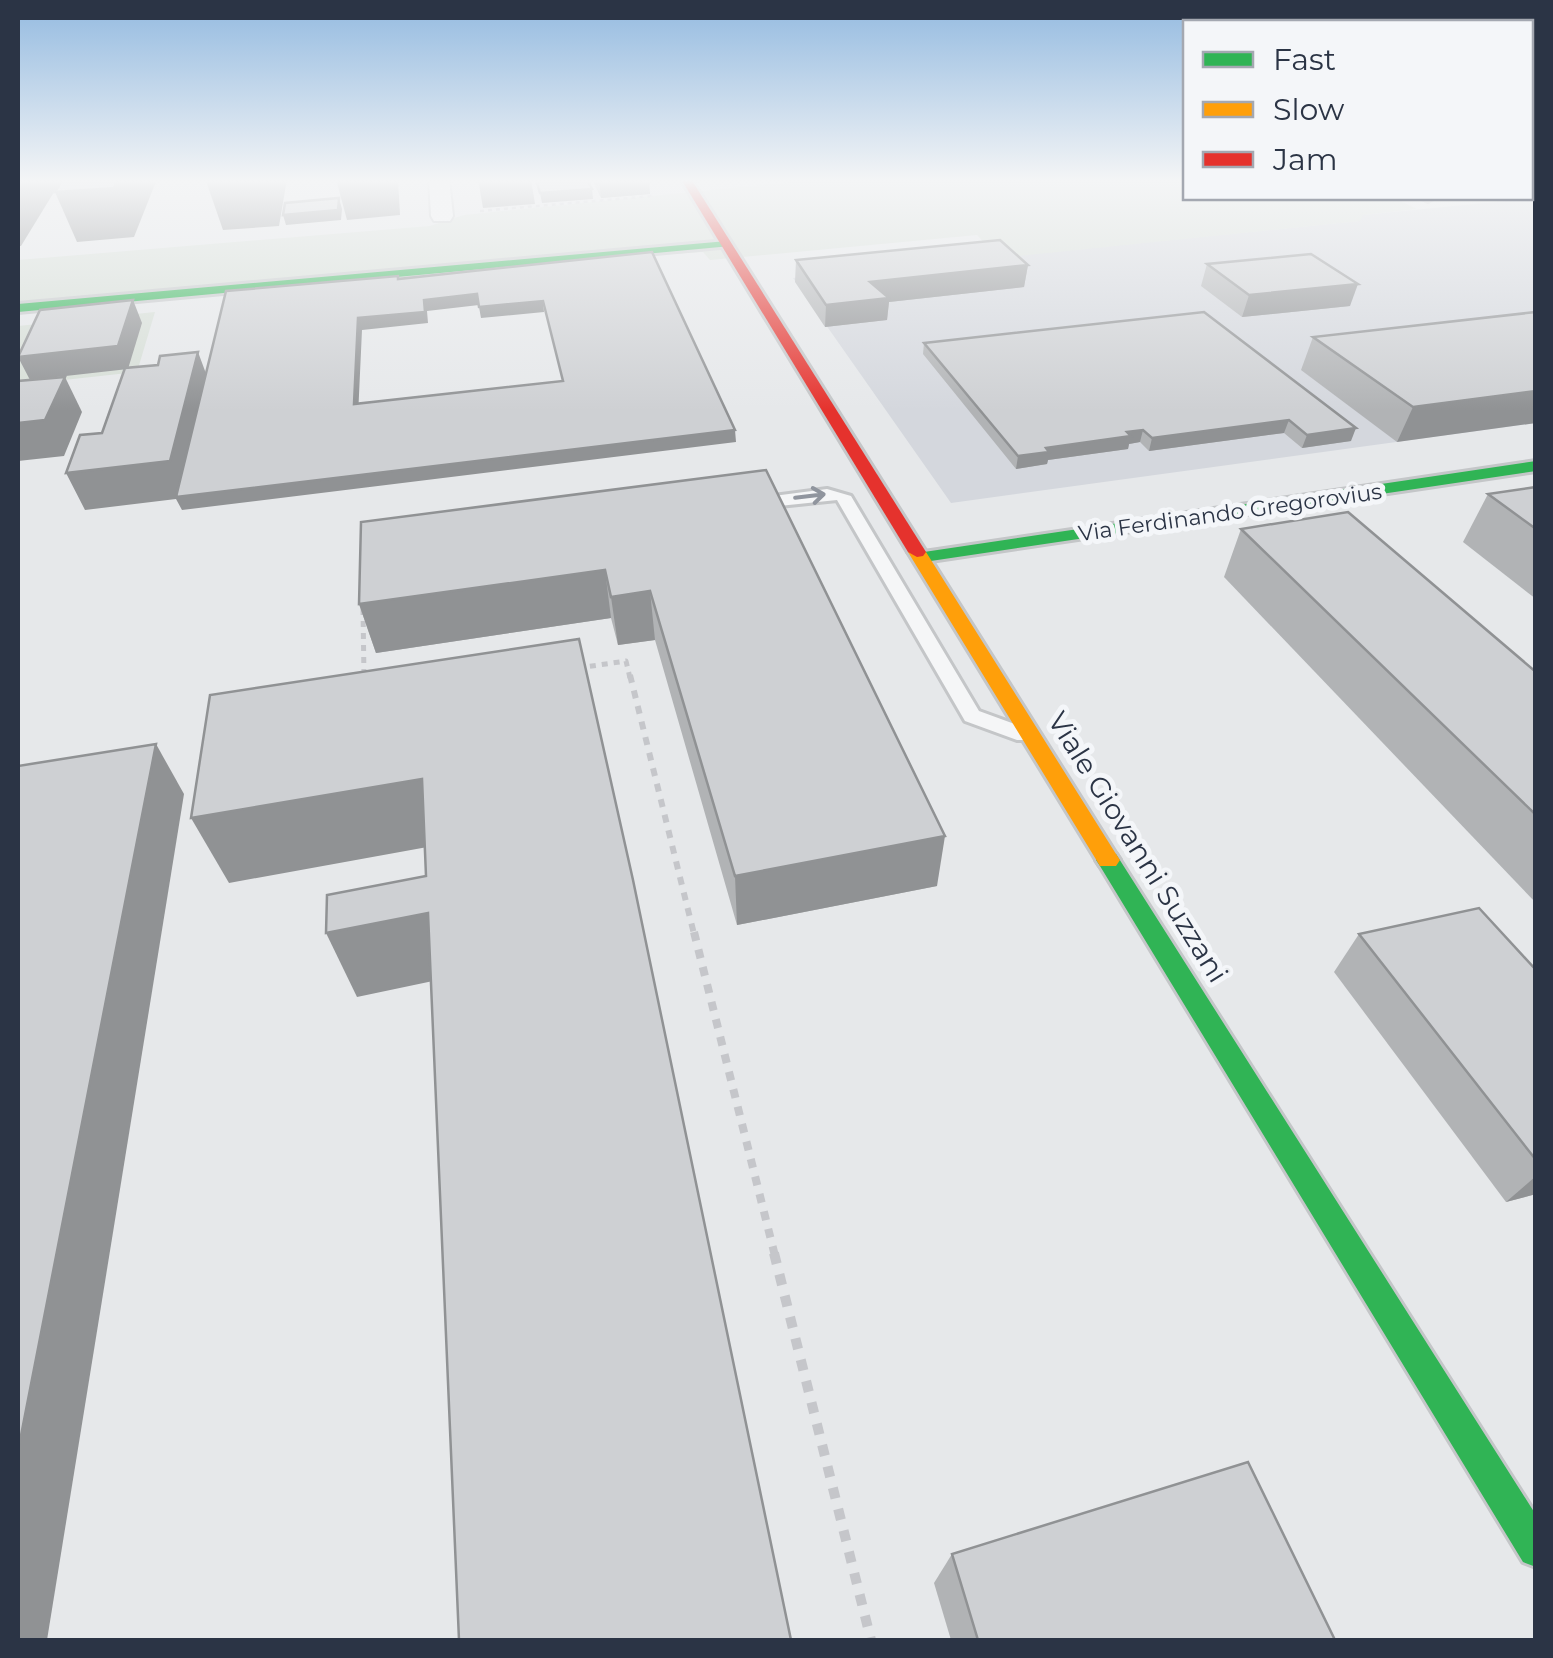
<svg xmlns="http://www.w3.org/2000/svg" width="1553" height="1658" viewBox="0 0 1553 1658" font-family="Montserrat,sans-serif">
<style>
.built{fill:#d4d7dd}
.green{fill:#d6ded6}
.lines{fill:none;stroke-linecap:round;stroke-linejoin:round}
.lane-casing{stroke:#c4c6c8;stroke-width:6}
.street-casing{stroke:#c4c6c8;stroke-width:4}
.fast-casing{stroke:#c4c6c8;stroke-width:6}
.slow-casing{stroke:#c4c6c8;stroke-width:6}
.jam-casing{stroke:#c4c6c8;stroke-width:6}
.path-far4{stroke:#c5c6ca;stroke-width:2.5;stroke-dasharray:4 4;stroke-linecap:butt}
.path-far3{stroke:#c5c6ca;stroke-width:5;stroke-dasharray:6 6;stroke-linecap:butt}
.path-far2{stroke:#c5c6ca;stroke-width:6;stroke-dasharray:8 8;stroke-linecap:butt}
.path-far1{stroke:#c5c6ca;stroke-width:8;stroke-dasharray:9 9;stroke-linecap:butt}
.path{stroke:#c5c6ca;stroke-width:10;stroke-dasharray:11 11;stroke-linecap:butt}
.lane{fill:#f5f6f7;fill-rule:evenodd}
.street{fill:#f5f6f7;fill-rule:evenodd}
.fast{fill:#30b455;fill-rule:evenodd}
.slow{fill:#ff9f0a;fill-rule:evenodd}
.jam{fill:#e5322d;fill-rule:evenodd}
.wall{fill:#b1b3b5}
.shaded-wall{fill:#909294}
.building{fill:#ced0d3;stroke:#909294;stroke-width:2.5;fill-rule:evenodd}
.oneway{stroke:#90959e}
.labels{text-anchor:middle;stroke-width:10;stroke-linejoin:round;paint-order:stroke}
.far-street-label{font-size:22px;fill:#2b3445;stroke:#f4f6f9}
.street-label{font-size:28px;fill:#2b3445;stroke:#f4f6f9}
</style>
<rect width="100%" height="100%" fill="#e6e8ea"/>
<path class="built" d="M1535,198V423L951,503L793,278L1359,221L1362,215Z"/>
<g class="green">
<path d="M821,179H1185L1186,198H1394L1417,209L1363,215L1360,221L999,258L977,235L710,260L703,252L434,269L18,306V260L430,226L464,215Z"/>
<path d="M155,312L137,372L18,385V326Z"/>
</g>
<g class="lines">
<defs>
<g id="lane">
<path d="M1422,198H1433L1428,201Z"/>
<path d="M827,489L851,496L979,711L1031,730L1034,735L1031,740H1017L965,721L837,500L751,509L743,504L751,499Z"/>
</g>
<path id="street" d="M429,179H449L453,216L450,221H434L431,216Z"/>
<g id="fast">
<path d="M727,241L731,246L18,312V304Z"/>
<path d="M1536,461V471L924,562L915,557L924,552Z"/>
<path d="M1108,851L1116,854L1536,1515V1567L1523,1562L1100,866L1096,860L1100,854Z"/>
</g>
<path id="slow" d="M917,547L926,552L1116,854L1120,860L1116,866H1100L908,552Z"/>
<path id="jam" d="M681,179H691L926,552L923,556L917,557L908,552Z"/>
</defs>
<use href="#lane" class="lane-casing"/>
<use href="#street" class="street-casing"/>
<use href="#fast" class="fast-casing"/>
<use href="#slow" class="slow-casing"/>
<use href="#jam" class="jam-casing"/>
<path class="path-far4" d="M480,211L652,196"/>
<g class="path-far3">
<path d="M363,609L364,676"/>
<path d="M578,668L626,661L630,678"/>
</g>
<path class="path-far2" d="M630,675L694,934"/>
<path class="path-far1" d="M694,932L775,1256"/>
<path class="path" d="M774,1253L871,1640"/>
<use href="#lane" class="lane"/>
<use href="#street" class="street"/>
<use href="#fast" class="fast"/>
<use href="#slow" class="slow"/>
<use href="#jam" class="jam"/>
</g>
<g class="wall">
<path d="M592,179H649L650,194L601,198Z"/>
<path d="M796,260L1028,265L1024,287L889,302L887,320L825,327L795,282Z"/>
<path d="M1207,264L1350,306L1242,317L1201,286Z"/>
<path d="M1204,312L1351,441L1302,448L1284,433L1149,451L1140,442L1129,444L1128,449L1048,460L1047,464L1016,469L923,354L924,343Z"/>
<path d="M1536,312L1397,442L1301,370L1313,337Z"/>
<path d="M766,470L937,886L737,925L655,640L618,645L611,618L376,653L359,604Z"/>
<path d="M1536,487V599L1463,542L1488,494Z"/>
<path d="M1241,529L1536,672V903L1224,577Z"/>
<path d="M1359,934L1536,970V1194L1506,1202L1334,972Z"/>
<path d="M952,1554L1335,1640H951L934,1583Z"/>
</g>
<g class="shaded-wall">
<path d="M18,179H62L21,246H18Z"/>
<path d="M118,179H157L134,237L77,242L55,192Z"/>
<path d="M234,179H287L279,226L223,230L206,181Z"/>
<path d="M336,179H398L400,215L347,220Z"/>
<path d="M478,179H531L535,204L483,208Z"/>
<path d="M599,179H649L650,194L601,198Z"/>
<path d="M592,189L593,199L542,203L540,193Z"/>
<path d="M339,198L342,209L341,220L286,225L283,215Z"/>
<path d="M1028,265L1024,287L889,302L887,320L825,327L826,305L870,282Z"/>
<path d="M1358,284L1350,306L1242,317L1249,295Z"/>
<path d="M477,294L479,305L427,311L428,323L362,330L358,416L354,404L358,318L424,300Z"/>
<path d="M133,300L142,323L128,369L30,380L18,357Z"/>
<path d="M543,301L544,312L481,318L479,307Z"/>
<path d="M198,352L211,387L186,496L735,430L736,442L182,510L176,499L85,510L66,473Z"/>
<path d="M65,377L82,412L64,456L18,461V423Z"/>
<path d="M1536,391V423L1397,442L1413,407Z"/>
<path d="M1289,420L1284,433L1149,451L1152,438Z"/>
<path d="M1356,428L1351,441L1302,448L1307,435Z"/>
<path d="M1143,430L1140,442L1129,444L1128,449L1048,460L1047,464L1016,469L1018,456L1046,448Z"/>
<path d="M605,570L611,618L376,653L359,604Z"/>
<path d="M650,591L655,640L618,645L611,597Z"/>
<path d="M156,744L184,794L47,1640H18V1451Z"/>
<path d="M422,779L444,844L229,883L191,818Z"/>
<path d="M945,836L937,886L737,925L735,876Z"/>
<path d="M428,913L452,977L357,997L326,933Z"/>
<path d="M1536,1176V1194L1506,1202Z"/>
</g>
<g class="building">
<path d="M63,179H118L114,188L55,192Z"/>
<path d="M587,179L592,189L540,193L536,180Z"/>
<path d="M339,198L338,210L283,215L285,203Z"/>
<path d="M1000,240L1028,265L870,282L889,298L826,305L796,260Z"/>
<path d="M652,252L735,430L176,497L226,291L398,276V279ZM477,294L479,307L543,301L563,381L354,404L358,318L425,312L424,300Z"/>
<path d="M1311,254L1358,284L1249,295L1207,264Z"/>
<path d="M133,300L118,346L18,357L40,310Z"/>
<path d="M1204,312L1356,428L1307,435L1289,420L1152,438L1143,430L1127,432L1131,436L1046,448L1049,452L1018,456L924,343Z"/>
<path d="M1536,312V391L1413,407L1313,337Z"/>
<path d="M198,352L170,461L66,473L80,435L102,433L125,368L158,365L160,356Z"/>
<path d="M65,377L45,420L18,423V381Z"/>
<path d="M766,470L945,836L735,876L650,591L611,597L605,570L359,604L361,522Z"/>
<path d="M1536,487V529L1488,494Z"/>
<path d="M1348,512L1536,672V815L1241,529Z"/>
<path d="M579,639L633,880L791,1640H459L428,913L326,933L327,895L426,876L422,779L191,818L210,695Z"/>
<path d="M156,744L18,1451V766Z"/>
<path d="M1479,908L1536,970V1160L1359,934Z"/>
<path d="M1248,1462L1335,1640H978L952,1554Z"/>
</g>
<defs><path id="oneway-shaft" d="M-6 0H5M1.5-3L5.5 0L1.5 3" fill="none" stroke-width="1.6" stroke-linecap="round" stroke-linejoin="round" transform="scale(2.5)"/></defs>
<use class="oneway" href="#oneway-shaft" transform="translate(810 496) rotate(-7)"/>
<linearGradient id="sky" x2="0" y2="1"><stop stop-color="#93bae0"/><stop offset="0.44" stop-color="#f4f5f6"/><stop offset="1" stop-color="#f4f5f6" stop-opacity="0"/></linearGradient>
<rect width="1553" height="411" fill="url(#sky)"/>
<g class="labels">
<g class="far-street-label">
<text transform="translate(1230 512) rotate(-8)" y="8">Via Ferdinando Gregorovius</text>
</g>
<g class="street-label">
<text transform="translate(1138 847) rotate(58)" y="10">Viale Giovanni Suzzani</text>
</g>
</g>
<rect width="1553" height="1658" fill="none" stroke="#2b3445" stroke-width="40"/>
<rect x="1183" y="20" width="350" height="180" fill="#f4f6f9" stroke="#a4a8b1" stroke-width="2.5"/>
<rect x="1203" y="52" width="50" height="15" fill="#30b455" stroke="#a4a8b1" stroke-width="2.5"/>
<text x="1273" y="70" font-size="30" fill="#2b3445">Fast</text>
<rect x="1203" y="102" width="50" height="15" fill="#ff9f0a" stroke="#a4a8b1" stroke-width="2.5"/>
<text x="1273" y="120" font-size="30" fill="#2b3445">Slow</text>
<rect x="1203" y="152" width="50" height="15" fill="#e5322d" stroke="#a4a8b1" stroke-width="2.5"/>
<text x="1273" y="170" font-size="30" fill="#2b3445">Jam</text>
</svg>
